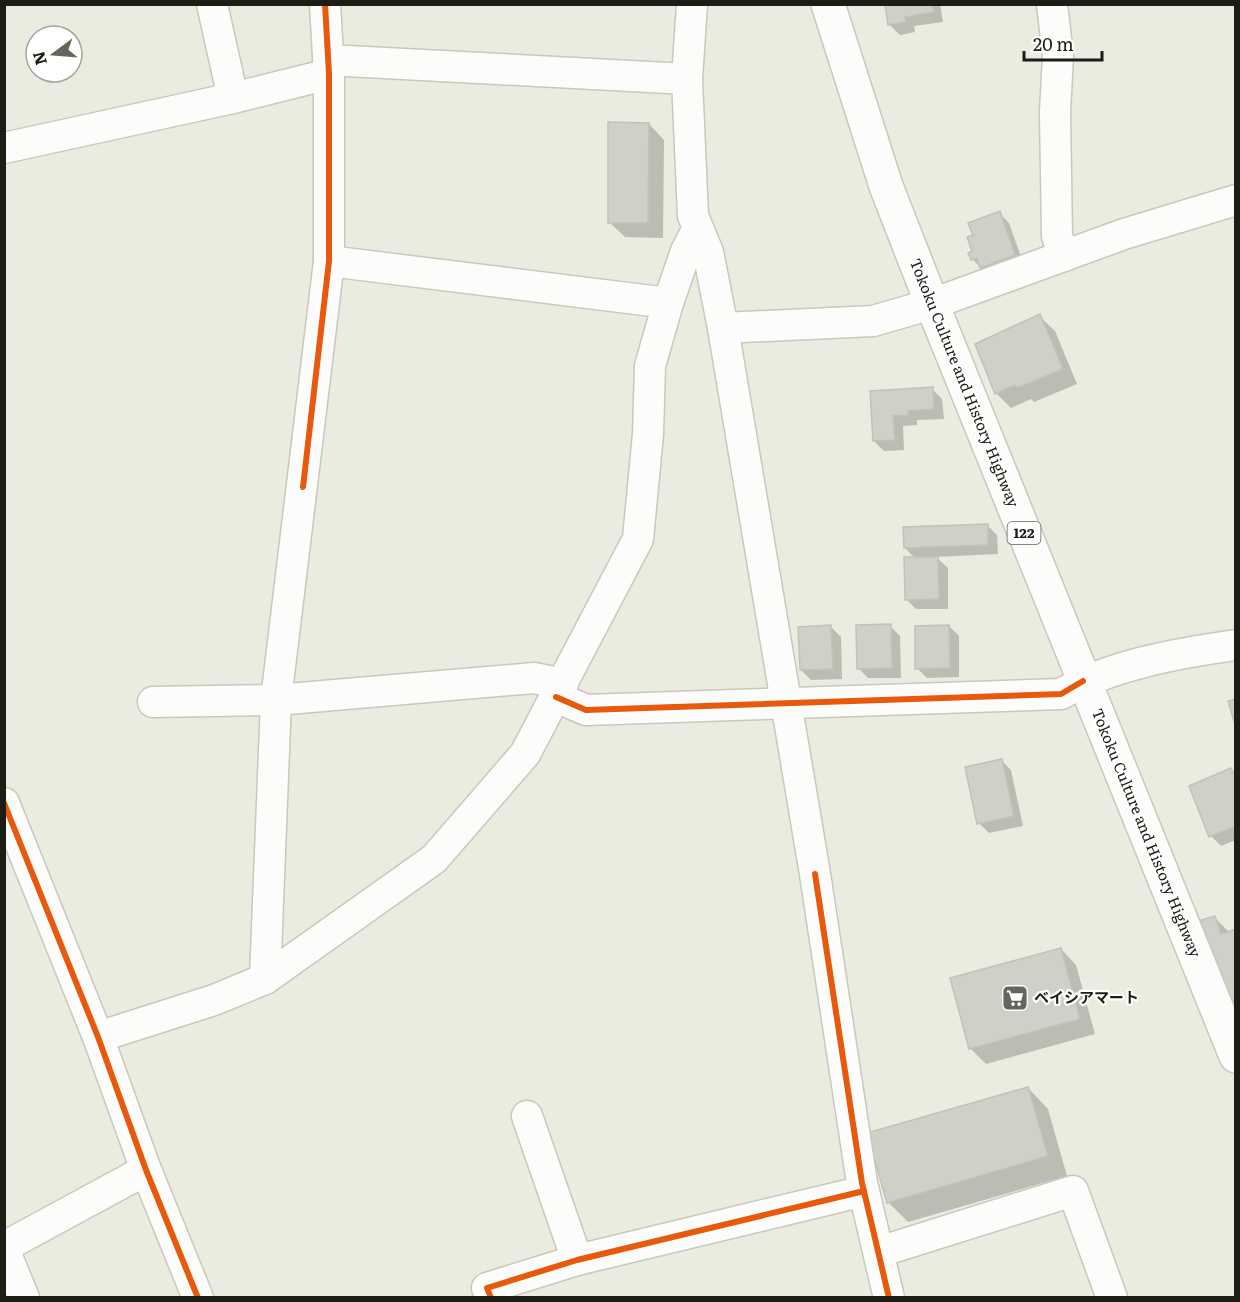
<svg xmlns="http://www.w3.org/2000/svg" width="1240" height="1302" viewBox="0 0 1240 1302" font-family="Literata,'Noto Sans JP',serif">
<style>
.shadow{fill:#0003}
.building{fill:#d0d0c8;stroke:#c1c2b9;stroke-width:1.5}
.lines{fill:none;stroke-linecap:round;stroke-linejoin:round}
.minor-casing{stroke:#c8c8bf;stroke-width:33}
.highway-casing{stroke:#c8c8bf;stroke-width:36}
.minor{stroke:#fcfcfa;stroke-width:30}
.highway{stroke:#fcfcfa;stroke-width:33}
.cycleway-casing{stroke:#fff;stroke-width:10}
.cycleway{stroke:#e8590c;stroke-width:6}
.labels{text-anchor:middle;stroke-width:4.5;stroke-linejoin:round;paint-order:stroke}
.shield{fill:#fff;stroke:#61615c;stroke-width:1.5}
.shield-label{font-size:14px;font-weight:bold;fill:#1d1d16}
.street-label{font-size:15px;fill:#1d1d16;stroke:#fff}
.poi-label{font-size:15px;font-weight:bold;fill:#1d1d16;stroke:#fff;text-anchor:start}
</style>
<rect width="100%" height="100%" fill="#ebebe0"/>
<g class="shadow">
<path d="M886,4H940L943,22L914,26L915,32L900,35L890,25Z"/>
<path d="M649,124L664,140L663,238L625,237L609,222Z"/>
<path d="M999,213L1009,223L1024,265L991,277L972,259L975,236Z"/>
<path d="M1039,316L1055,331L1077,384L1034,402L1031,399L1011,408L996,393Z"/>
<path d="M932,389L942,399L944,419L917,420V425L903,426L904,450L884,451L874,441L871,392Z"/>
<path d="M987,525L997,535L998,554L936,557L948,568V609H916L906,599L916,559L905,548Z"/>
<path d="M890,626L900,636L901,678H868L858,668Z"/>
<path d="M949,626L959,636V677L927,678L917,668Z"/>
<path d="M831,627L841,637L842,679L811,680L801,670Z"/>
<path d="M1001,760L1011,770L1023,826L989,833L979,823Z"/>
<path d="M1231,770L1236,775V840L1221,846L1211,836Z"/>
<path d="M1215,918L1230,933L1236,931V1014L1225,1004Z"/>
<path d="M1061,949L1076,965L1095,1034L986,1064L970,1048Z"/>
<path d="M1028,1088L1048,1109L1067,1176L908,1222L888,1202Z"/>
</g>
<g class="building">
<path d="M885,4H932L934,12L905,17L906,22L888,25Z"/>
<path d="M608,122L649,123L648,223H608Z"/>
<path d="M1000,211L1015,255L980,268L977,258L971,260L968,253L972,251L967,237L973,235L968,223Z"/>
<path d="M1040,314L1063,369L1017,388L1015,385L995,394L975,344Z"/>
<path d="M933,387L934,409L908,411V415L893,416L895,440L873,441L870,391Z"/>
<path d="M988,524V545L904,548L903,527Z"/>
<path d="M904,557H938L939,599L905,600Z"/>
<path d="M891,624L892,668L857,669L856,625Z"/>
<path d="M831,625L833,669L800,670L798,627Z"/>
<path d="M949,625L950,668L915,669V626Z"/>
<path d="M1236,699V728L1228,701Z"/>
<path d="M1002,759L1014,816L977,824L965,767Z"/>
<path d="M1231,768L1236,778V826L1209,837L1189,786Z"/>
<path d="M1215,916L1221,934L1236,929V1001L1224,1005L1198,921Z"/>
<path d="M1061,948L1080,1019L969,1049L950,978Z"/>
<path d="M1028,1087L1048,1156L887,1203L867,1133Z"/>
</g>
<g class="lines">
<defs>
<g id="minor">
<path d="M212,4L233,98"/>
<path d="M692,4L687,79L693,216L708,252L723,328L815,874L862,1183L889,1298"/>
<path d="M1052,4L1058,56L1055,112L1057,236L1064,256"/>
<path d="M328,60L687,79"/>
<path d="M4,148L233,98L329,74"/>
<path d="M329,261L668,303"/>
<path d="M723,328L873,321L932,304L1124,234L1236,200"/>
<path d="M556,697L586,710L1061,694C1110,665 1179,653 1236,645"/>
<path d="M153,702L276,700L534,678L563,684"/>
<path d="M4,803L98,1037L146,1170L198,1298"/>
<path d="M265,979L276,700L329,261V74L325,4"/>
<path d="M98,1037L214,1000L265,979L434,859L525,754L638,539L648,434L650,366L668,303L686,251L697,230"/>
<path d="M527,1116L577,1260"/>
<path d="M4,1247L146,1170"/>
<path d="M4,1249L24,1298"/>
<path d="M879,1252L1073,1191L1112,1298"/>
<path d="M491,1298L487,1288L577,1260L864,1191"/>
</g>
<path id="highway" d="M828,4L886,186L932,304L1236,1056"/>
</defs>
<use href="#minor" class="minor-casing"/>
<use href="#highway" class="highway-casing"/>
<use href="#minor" class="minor"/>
<use href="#highway" class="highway"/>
<defs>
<g id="cycleway">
<path d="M303,487L329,261V74L325,4"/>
<path d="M556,697L586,710L1061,694L1083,681"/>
<path d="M4,803L98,1037L146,1170L198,1298"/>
<path d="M815,874L862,1183L889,1298"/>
<path d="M491,1298L487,1288L577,1260L864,1191"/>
</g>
</defs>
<use href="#cycleway" class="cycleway-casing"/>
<use href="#cycleway" class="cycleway"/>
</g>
<defs>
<symbol id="supermarket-square" viewBox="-11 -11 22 22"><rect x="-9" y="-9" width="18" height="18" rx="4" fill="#65655d" stroke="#fff"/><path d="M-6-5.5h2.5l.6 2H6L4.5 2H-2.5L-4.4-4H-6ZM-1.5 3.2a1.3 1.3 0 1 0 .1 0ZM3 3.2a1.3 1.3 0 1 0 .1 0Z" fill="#fff"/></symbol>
</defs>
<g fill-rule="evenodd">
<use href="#supermarket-square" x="1000" y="983" width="30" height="30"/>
</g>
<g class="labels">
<rect class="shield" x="1007.5" y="522" width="33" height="22" rx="4.5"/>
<g class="shield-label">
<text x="1024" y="538">122</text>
</g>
<g class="street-label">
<text transform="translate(964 383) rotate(68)" y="5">Tokoku Culture and History Highway</text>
<text transform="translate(1146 833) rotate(68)" y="5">Tokoku Culture and History Highway</text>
</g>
<g class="poi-label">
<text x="1034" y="1003">ベイシアマート</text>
</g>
</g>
<rect width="1240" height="1302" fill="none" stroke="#1d1d16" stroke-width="12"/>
<g transform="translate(54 54) rotate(254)"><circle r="28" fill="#ffffff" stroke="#a5a5a2" stroke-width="1.5"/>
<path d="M0-4.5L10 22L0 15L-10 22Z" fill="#65655d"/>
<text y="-9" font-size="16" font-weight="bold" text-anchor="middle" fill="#1d1d16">N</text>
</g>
<path d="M1024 51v9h78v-9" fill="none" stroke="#1d1d16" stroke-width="3"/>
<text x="1033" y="51" font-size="18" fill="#1d1d16" stroke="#ffffff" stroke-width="4.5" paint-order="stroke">20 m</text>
</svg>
